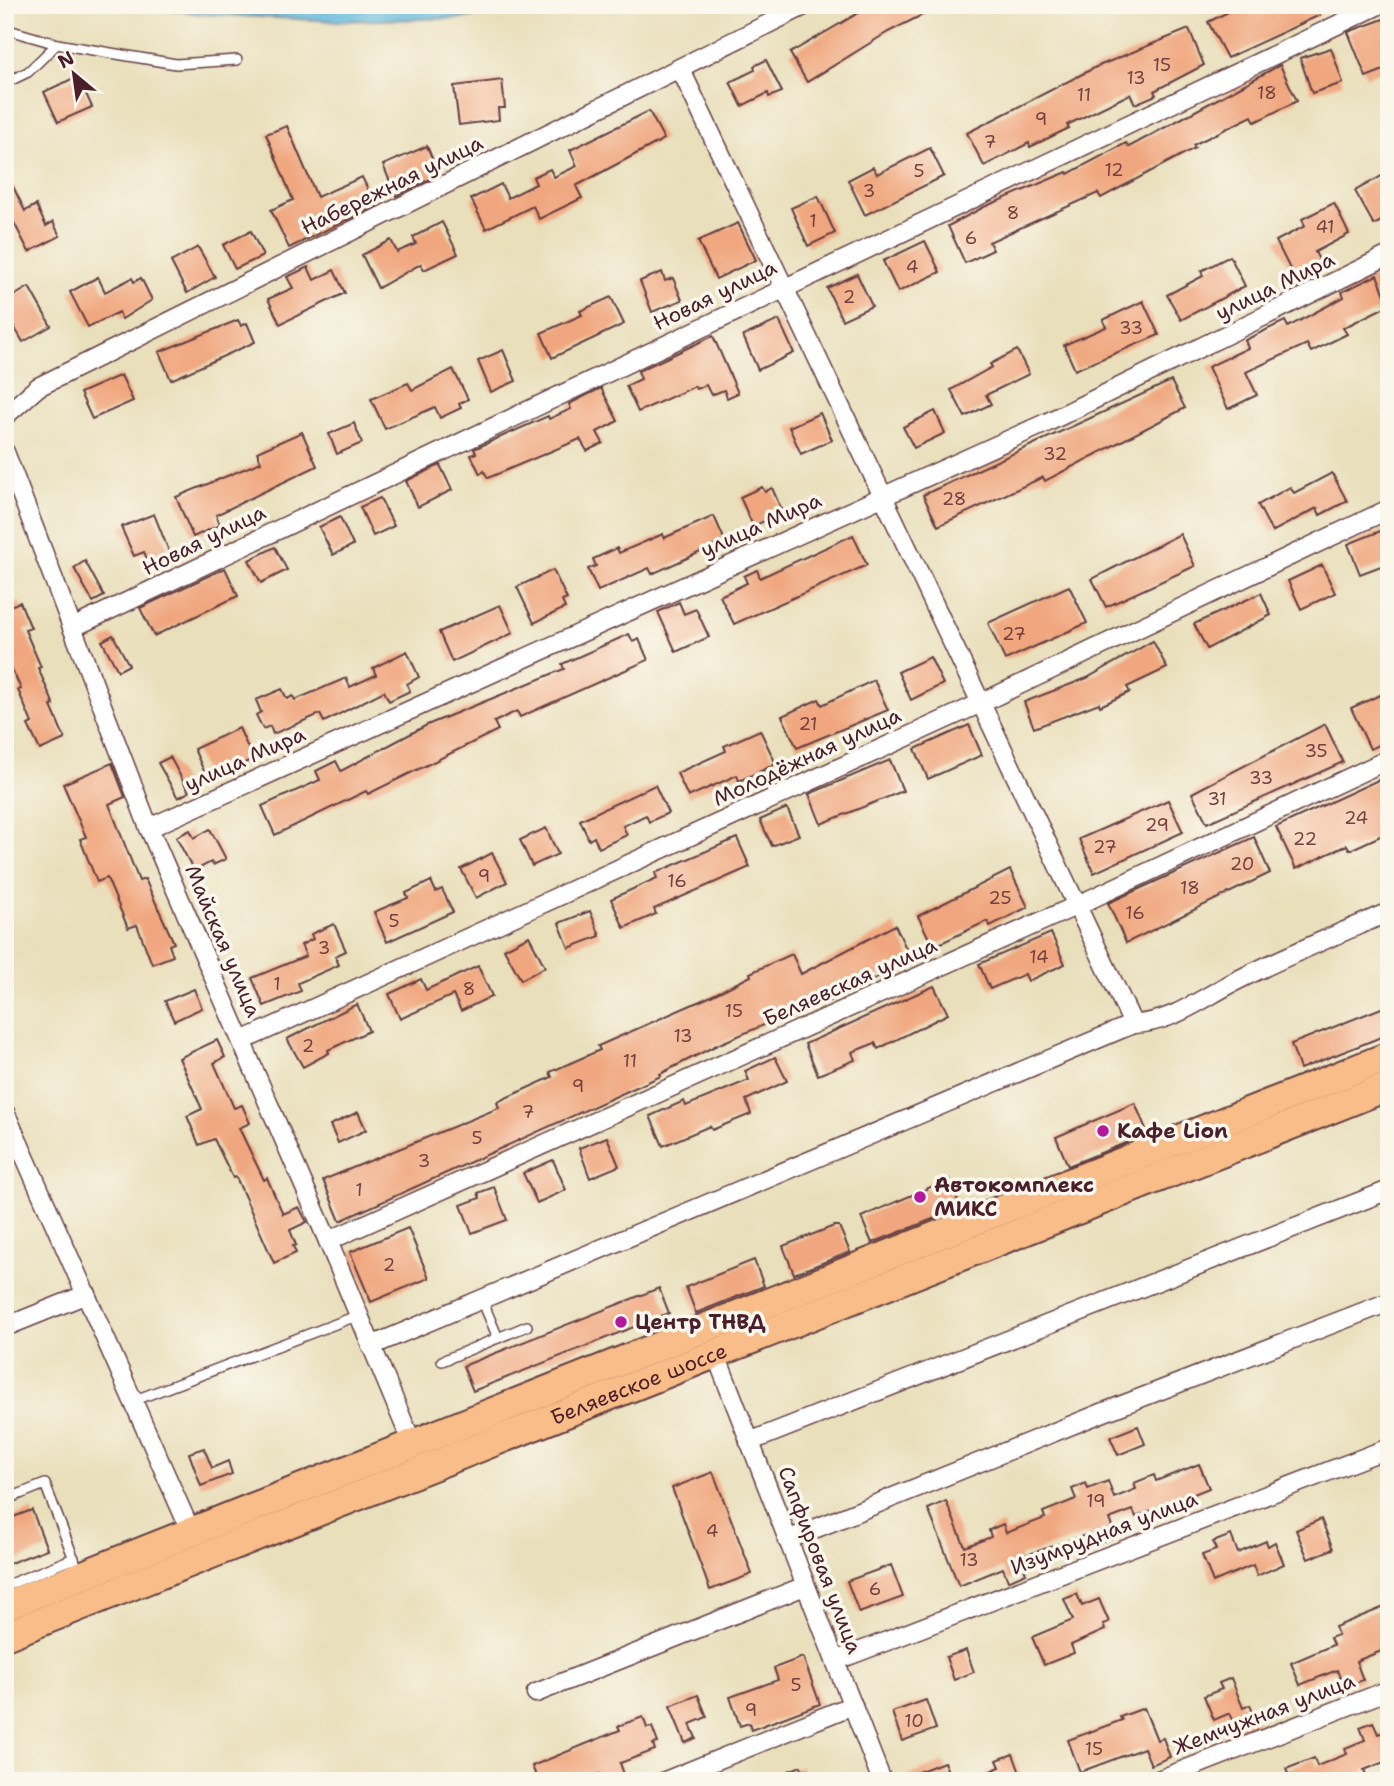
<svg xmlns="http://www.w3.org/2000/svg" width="1394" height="1786" viewBox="0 0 1394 1786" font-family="'Shantell Sans',sans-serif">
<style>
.water{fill:#5db8db;stroke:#546c83;stroke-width:2}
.building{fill:#f0a77f}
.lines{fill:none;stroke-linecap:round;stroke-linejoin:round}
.service-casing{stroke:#623c41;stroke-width:12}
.minor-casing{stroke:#623c41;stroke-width:21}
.primary-casing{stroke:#623c41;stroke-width:32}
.service{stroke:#fff;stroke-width:9}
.minor{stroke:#fff;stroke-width:18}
.primary{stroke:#f8bd88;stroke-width:28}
.poi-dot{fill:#b5179e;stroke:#fbf7ec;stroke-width:2.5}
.labels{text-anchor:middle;stroke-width:7;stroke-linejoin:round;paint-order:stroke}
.number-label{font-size:18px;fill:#744140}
.street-label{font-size:21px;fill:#4a1f2b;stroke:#fbf7ec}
.poi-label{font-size:21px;font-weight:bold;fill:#4a1f2b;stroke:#fbf7ec;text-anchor:start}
</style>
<rect width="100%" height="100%" fill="#fbf7ec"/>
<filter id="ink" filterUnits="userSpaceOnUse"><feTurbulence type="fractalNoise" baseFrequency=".0143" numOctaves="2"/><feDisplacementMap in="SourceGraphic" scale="14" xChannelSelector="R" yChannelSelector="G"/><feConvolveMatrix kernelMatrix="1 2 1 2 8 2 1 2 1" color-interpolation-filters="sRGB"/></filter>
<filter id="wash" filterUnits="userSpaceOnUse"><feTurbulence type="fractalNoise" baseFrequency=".00686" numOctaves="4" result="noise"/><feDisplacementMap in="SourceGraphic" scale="28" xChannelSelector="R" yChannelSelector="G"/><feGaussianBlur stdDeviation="1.57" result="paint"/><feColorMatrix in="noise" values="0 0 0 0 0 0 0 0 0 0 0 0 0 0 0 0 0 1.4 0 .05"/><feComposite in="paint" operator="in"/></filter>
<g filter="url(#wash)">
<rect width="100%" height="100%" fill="#e9dfbb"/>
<path class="water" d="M133,5H524L466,18L336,21L201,14Z"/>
<g id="blocks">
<g class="building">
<path d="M872,5H942L888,32L807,82L790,53Z"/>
<path d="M1242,5H1316L1320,15L1227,58L1208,22Z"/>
<path d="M1389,17V68L1366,77L1348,32Z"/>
<path d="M1189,29L1204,65L1154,91L1156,95L1135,104L1130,94L1067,125L1069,128L1030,147L1029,143L984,166L967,133L1096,67Z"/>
<path d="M1331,48L1343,83L1312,93L1300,58Z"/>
<path d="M766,60L782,92L769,97L768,93L742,106L730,82L755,70L754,66Z"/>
<path d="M1280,65L1297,101L1255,122L1252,116L1193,145L1195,148L1101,198L1098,193L989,242L993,250L965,263L948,226L984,207L1067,172L1068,174L1126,143L1129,147Z"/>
<path d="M78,76L92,107L58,122L44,92Z"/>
<path d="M502,80L505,108H498L499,120L459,125L454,86Z"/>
<path d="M649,111L664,139L576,186L582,198L539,219L533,206L486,229L471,199L501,184L508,198L536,184L533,177L550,169L554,177L577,166L570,150Z"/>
<path d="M287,126L317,197L362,177L376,206L289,248L271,210L293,200L266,134Z"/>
<path d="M427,146L439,175L396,196L383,165Z"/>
<path d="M930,148L944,176L865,215L848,180L873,167L877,174Z"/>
<path d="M5,170L25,211L36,205L46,226L53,222L60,236L29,252L5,205Z"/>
<path d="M1389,172V217L1374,225L1355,191Z"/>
<path d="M818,196L835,233L808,246L791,208Z"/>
<path d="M1334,203L1349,234L1315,252L1321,264L1294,277L1276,241L1305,226L1302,219Z"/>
<path d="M442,222L458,254L424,270L421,264L378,288L362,255L391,240L397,252L416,244L413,237Z"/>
<path d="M738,223L756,260L716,279L698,241Z"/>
<path d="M251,231L263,256L235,269L223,245Z"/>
<path d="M925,241L940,272L898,292L883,261Z"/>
<path d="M198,247L215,277L187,293L171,262Z"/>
<path d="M1230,256L1245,286L1181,320L1167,295L1203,276L1201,271Z"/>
<path d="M308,267L314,280L334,270L345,293L280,324L268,299L293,288L287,277Z"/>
<path d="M662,272L665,281L673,278L682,300L652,312L640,281Z"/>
<path d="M857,274L872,306L842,320L827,288Z"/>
<path d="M1377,275L1389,305L1343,328L1347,334L1311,352L1307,344L1246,372L1257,395L1228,409L1208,367L1248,348L1245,340L1285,321L1288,327L1344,297L1342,292Z"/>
<path d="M98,277L105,292L132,278L134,282L141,278L152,300L122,319L119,312L88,327L70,292Z"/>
<path d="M29,287L51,326L23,342L5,311V301Z"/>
<path d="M611,297L624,324L552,358L541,333L582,315L580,311Z"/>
<path d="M1143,301L1159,335L1075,370L1064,345L1106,327L1103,320Z"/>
<path d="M238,320L241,326L247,323L255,342L171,380L159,352Z"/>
<path d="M779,320L794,353L758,370L743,336Z"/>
<path d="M713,336L738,393L727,398L724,390L711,395L706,385L696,389L695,386L638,412L626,386L641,379L638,371Z"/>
<path d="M503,350L516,381L491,392L478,361Z"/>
<path d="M1017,350L1029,374L986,395L991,404L965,417L951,390L992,367L990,364Z"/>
<path d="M453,369L468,399L459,404L461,408L440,418L435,407L385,429L371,399L408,383L412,390Z"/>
<path d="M121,375L133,401L92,419L80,393Z"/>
<path d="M1171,381L1185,408L1045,481L1043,477L938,526L923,495Z"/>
<path d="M601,388L618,421L597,432L603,443L587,451L580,439L488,478L484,471L480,474L471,455L476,453L474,449L548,416L549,419L571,409L569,404Z"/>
<path d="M935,411L945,433L914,448L903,427Z"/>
<path d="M820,413L832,440L801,454L789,427Z"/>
<path d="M354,423L362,443L337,454L329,434Z"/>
<path d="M302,432L317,466L216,515L220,525L193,537L176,497L261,462L257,452Z"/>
<path d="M440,465L452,490L418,507L406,481Z"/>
<path d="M1332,473L1347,501L1320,515L1317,508L1272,532L1258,505L1290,487L1294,493Z"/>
<path d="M762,487L765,492L772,488L783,513L753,526L740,497Z"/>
<path d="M380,498L394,526L373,536L360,507Z"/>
<path d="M154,514L170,554L149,563L144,552L134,556L121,527Z"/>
<path d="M714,516L725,541L652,574L649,568L598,591L588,569L596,566L593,559L617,548L619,553L663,534L664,538Z"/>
<path d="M340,517L353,545L333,555L319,527Z"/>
<path d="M1383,530L1389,543V563L1360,574L1348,544Z"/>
<path d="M1180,534L1195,566L1106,607L1092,579Z"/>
<path d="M853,535L867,565L734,624L720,596L747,583L744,576L757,570L760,578Z"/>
<path d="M275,547L287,570L261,583L249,560Z"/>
<path d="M85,561L104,596L93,602L74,568Z"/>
<path d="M1322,565L1335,593L1301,609L1288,581Z"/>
<path d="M225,568L238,596L154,636L140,608Z"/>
<path d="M553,570L567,599L562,601L565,608L534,623L517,587Z"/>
<path d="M1069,586L1087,623L1005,660L988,623Z"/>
<path d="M1261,593L1271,615L1207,649L1194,624Z"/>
<path d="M20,602L31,628L25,630L41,667L38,668L54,705L51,706L65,739L40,750L28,725L32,723L18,690L21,689L5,654L11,650L5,638V608Z"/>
<path d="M679,602L684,614L696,609L709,637L676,652L658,612Z"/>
<path d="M500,605L513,633L452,662L439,632Z"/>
<path d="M629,634L633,642L639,639L648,660L520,717L517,711L494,722L498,730L368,794L366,791L275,835L262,806L320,780L316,771L336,761L341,771L427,725L564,669L562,664Z"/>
<path d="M113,635L129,665L118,671L102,641Z"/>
<path d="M1153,641L1167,668L1127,687L1130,692L1100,706L1099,703L1034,728L1024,702L1087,678Z"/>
<path d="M407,651L419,677L407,684L410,691L389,701L384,691L324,722L320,714L273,734L270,726L263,729L256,715L261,712L256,700L282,689L287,699L293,696L295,700L346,678L350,687L376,675L373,668Z"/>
<path d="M930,657L943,684L911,700L898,672Z"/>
<path d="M874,680L888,710L797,748L782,716L819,699L822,705Z"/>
<path d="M1389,691V741L1370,749L1351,708Z"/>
<path d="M1325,724L1343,762L1207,823L1192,793Z"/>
<path d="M969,725L982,755L928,779L915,749Z"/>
<path d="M239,728L253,759L208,780L194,749Z"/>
<path d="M760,730L776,764L739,781L737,775L688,797L677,773L726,751L724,746Z"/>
<path d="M170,757L189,792L178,798L158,763Z"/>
<path d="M890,760L903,791L821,824L809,794Z"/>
<path d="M112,763L125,797L109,804L139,881L145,879L174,943L169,945L173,956L152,964L137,925L128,928L107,878L97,882L80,839L86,837L63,784Z"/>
<path d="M1389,775V832L1350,850L1347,845L1296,869L1276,827Z"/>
<path d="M655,785L668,813L649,822L646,815L623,826L627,835L599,848L594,837L589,840L580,820Z"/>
<path d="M1168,800L1183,832L1094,873L1079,839Z"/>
<path d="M787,808L799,835L772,846L760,820Z"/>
<path d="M546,828L558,854L532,866L520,840Z"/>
<path d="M210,829L226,859L213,865L211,862L194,871L176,837L190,830L194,838Z"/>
<path d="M1254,837L1270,873L1126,943L1108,903Z"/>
<path d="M737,838L750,867L654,909L656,914L624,928L611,899L657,878L655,873Z"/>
<path d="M492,853L507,882L476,898L461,869Z"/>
<path d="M1010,870L1028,907L990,926L987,921L933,947L918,916Z"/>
<path d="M431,881L436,892L442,889L453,912L387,942L374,912L408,898L406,893Z"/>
<path d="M590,911L600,936L569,948L559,923Z"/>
<path d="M334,924L346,951L335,956L339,965L298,983L301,991L264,1006L252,978L306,956L301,945L313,939L311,934Z"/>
<path d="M895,925L912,961L829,1001L827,998L717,1045L660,1074L661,1076L340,1221L323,1180L499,1108L497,1102L552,1077L550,1072L600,1050L598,1046L707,998L751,976L750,973L792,954L801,974Z"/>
<path d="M1051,933L1065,964L1028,981L1025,974L990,989L979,964Z"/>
<path d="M529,936L545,967L521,980L504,949Z"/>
<path d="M478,966L492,996L461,1011L453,995L400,1019L389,994L421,979L426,990Z"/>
<path d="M934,986L948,1014L878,1049L875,1043L852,1052L855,1060L818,1075L805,1044Z"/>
<path d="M194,989L202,1008L174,1021L165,1001Z"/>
<path d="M357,1004L369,1031L328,1050L329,1053L303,1067L287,1039Z"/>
<path d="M1389,1005V1034L1300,1069L1291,1044Z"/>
<path d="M217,1040L225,1057L214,1063L234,1108L242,1105L250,1123L239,1128L264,1180L267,1178L283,1214L299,1207L307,1222L290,1230L296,1245L293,1246L296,1253L274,1263L236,1177L233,1178L214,1139L199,1145L187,1116L202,1109L179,1058Z"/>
<path d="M775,1057L787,1081L746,1100L751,1114L712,1130L710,1126L663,1146L650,1116L684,1101L686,1106L749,1080L745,1071Z"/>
<path d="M1135,1103L1148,1134L1068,1166L1056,1137Z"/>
<path d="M358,1112L366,1130L338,1143L330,1125Z"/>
<path d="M607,1137L619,1166L590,1178L579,1148Z"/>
<path d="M553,1160L566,1190L537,1203L523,1173Z"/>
<path d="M949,1179L961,1208L872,1243L861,1217Z"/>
<path d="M494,1187L507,1220L472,1233L461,1205L480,1198L478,1193Z"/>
<path d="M834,1226H839L850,1252L794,1274L783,1246Z"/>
<path d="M408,1228L429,1278L371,1302L350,1252Z"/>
<path d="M754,1260L764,1286L696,1313L686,1287Z"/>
<path d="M659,1288L669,1313L473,1391L463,1366Z"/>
<path d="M1138,1426L1145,1444L1118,1455L1110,1437Z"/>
<path d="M204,1448L212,1468L228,1461L232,1474L201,1486L189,1453Z"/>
<path d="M1199,1464L1209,1488L1136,1517L1133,1510L1109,1519L1116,1537L1094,1545L1089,1534L1020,1557L1026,1573L1008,1581L1003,1568L959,1586L928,1509L946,1501L965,1547L991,1537L989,1530L1003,1524L1006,1533L1045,1518L1043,1512L1076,1499L1072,1489L1086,1483L1088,1489L1108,1481L1114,1498L1136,1489L1134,1483L1154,1475L1156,1481Z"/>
<path d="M713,1472L752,1574L710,1590L672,1488Z"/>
<path d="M32,1510L47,1549L5,1565V1520Z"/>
<path d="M1321,1519L1333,1549L1308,1559L1296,1530Z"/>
<path d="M1231,1535L1238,1553L1266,1541L1268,1546L1275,1542L1284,1564L1257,1576L1253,1565L1213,1582L1202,1555L1216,1550L1213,1542Z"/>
<path d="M891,1565L903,1597L859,1613L847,1581Z"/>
<path d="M1077,1594L1082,1606L1099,1599L1109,1622L1103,1624L1105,1630L1071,1645L1074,1653L1044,1665L1032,1637L1073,1620L1064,1599Z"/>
<path d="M1389,1605V1648L1356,1661L1363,1680L1344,1688L1337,1670L1300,1685L1291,1663L1333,1645L1330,1638L1338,1635L1335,1627Z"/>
<path d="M966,1650L974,1672L954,1680L946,1657Z"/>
<path d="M803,1657L820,1704L751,1730L749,1723L740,1726L730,1697L778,1680L774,1668Z"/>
<path d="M1231,1678L1243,1708L1250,1705L1257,1723L1238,1732L1230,1713L1214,1720L1204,1696L1222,1689L1219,1683Z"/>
<path d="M698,1695L707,1717L690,1724L696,1738L685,1743L670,1706Z"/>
<path d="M926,1700L936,1729L902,1741L892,1712Z"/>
<path d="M1144,1708L1157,1740L1163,1738L1170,1757L1151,1765L1144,1748L1080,1772L1068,1740L1122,1720L1120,1717Z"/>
<path d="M643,1717L647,1728L652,1727L658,1743L653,1744L655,1750L620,1763L625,1777L603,1781L600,1774L583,1781H538L532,1766L620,1730L618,1726Z"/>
<path d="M1373,1722L1378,1734L1389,1730V1760L1364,1770L1367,1777L1357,1781H1291L1286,1769L1314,1758L1317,1766L1347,1754L1345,1748L1365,1740L1360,1727Z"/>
<path d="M1013,1754L1023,1781H967L1000,1767L997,1760Z"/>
<path d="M944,1762L952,1781H897V1780Z"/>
<path d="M801,1766L806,1781H766V1780Z"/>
</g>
</g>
</g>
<g filter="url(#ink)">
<use href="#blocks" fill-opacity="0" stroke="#623c41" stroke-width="2"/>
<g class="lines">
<defs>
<g id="service">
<path d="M5,29L57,44L176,64L237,60"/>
<path d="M5,83L28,72L57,44"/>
<path d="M482,1300L498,1338"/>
<path d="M442,1361L527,1326"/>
<path d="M135,1400L359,1315"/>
<path d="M5,1500L45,1484L79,1572"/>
<path d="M5,1586L74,1558"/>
</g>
<g id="minor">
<path d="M680,68L1133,1024"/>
<path d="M5,416L38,387L806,5"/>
<path d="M5,452L149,828L328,1241L412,1443"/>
<path d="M72,628L1379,5"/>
<path d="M149,828L1048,422L1389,255"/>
<path d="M242,1041L981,703L1389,509"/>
<path d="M5,1112L192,1534"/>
<path d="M328,1241L1078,905L1389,759"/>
<path d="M5,1327L87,1294"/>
<path d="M371,1346L1133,1024C1172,1023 1202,998 1236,981C1285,956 1338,934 1389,912"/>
<path d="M716,1355L882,1781"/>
<path d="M749,1442L1389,1190"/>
<path d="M787,1540L1104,1412L1389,1302"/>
<path d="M835,1661L1389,1448"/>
<path d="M536,1693L805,1586"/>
<path d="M665,1781L853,1705"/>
<path d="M1156,1781L1389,1690"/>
</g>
<g id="primary">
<path d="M5,1606L1389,1056"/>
<path id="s1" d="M5,1636L1389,1086"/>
</g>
</defs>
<use href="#service" class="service-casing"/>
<use href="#minor" class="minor-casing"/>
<use href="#primary" class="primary-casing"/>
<use href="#service" class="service"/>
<use href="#minor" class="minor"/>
<use href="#primary" class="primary"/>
</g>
</g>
<g class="poi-dot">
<circle cx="1103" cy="1131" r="7"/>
<circle cx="920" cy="1197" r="7"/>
<circle cx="621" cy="1322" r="7"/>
</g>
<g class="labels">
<g class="number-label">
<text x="1162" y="71">15</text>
<text x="1136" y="84">13</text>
<text x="1267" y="99">18</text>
<text x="1084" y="101">11</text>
<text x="1041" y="125">9</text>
<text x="990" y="148">7</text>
<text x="1114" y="176">12</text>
<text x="919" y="177">5</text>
<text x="869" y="197">3</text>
<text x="1013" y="219">8</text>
<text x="813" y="227">1</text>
<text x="1325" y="233">41</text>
<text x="971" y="244">6</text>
<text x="912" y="273">4</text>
<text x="849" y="303">2</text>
<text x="1131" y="334">33</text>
<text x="1055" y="460">32</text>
<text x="954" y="505">28</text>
<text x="1014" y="640">27</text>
<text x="808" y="730">21</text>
<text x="1316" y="757">35</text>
<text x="1261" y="784">33</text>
<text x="1217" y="805">31</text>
<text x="1356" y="824">24</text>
<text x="1157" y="831">29</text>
<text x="1305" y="845">22</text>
<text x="1105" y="853">27</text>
<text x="1242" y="870">20</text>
<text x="484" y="882">9</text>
<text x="677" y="887">16</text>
<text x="1190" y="894">18</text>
<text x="1000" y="904">25</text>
<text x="1135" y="919">16</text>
<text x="394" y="927">5</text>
<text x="324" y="954">3</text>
<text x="1039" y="963">14</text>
<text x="277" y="990">1</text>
<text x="469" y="995">8</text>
<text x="734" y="1017">15</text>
<text x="683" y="1042">13</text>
<text x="308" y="1052">2</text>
<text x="630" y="1067">11</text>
<text x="578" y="1092">9</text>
<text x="528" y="1118">7</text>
<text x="477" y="1144">5</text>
<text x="424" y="1167">3</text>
<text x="359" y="1196">1</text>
<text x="389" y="1271">2</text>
<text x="1096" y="1507">19</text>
<text x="712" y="1537">4</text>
<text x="969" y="1566">13</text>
<text x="875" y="1595">6</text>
<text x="796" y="1691">5</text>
<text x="751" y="1716">9</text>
<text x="914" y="1727">10</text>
<text x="1094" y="1755">15</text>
</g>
<g class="street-label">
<text transform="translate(392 185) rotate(-26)" y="7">Набережная улица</text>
<text transform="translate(1275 286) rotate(-26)" y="7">улица Мира</text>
<text transform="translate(715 295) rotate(-26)" y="7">Новая улица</text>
<text transform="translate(761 525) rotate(-24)" y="7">улица Мира</text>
<text transform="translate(204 540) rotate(-26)" y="7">Новая улица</text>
<text transform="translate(807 757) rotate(-25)" y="7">Молодёжная улица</text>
<text transform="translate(245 759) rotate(-24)" y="7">улица Мира</text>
<text transform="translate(223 941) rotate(67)" y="7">Майская улица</text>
<text transform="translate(850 982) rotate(-24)" y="7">Беляевская улица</text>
<text dy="7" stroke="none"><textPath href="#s1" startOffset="682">Беляевское шоссе</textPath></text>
<text transform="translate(1104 1533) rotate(-21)" y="7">Изумрудная улица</text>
<text transform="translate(820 1560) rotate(69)" y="7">Сапфировая улица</text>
<text transform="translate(1264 1714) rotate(-21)" y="7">Жемчужная улица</text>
</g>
<g class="poi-label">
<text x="1117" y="1138">Кафе Lion</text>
<text x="934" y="1192">Автокомплекс<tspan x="934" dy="24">МИКС</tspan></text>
<text x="635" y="1329">Центр ТНВД</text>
</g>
</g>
<rect width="1394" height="1786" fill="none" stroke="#fbf7ec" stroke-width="28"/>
<g transform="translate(74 74) rotate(331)" stroke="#fbf7ec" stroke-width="5" paint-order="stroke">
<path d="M0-5L12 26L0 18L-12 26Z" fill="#4a1f2b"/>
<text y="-10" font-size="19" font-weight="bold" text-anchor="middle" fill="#4a1f2b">N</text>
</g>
</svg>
